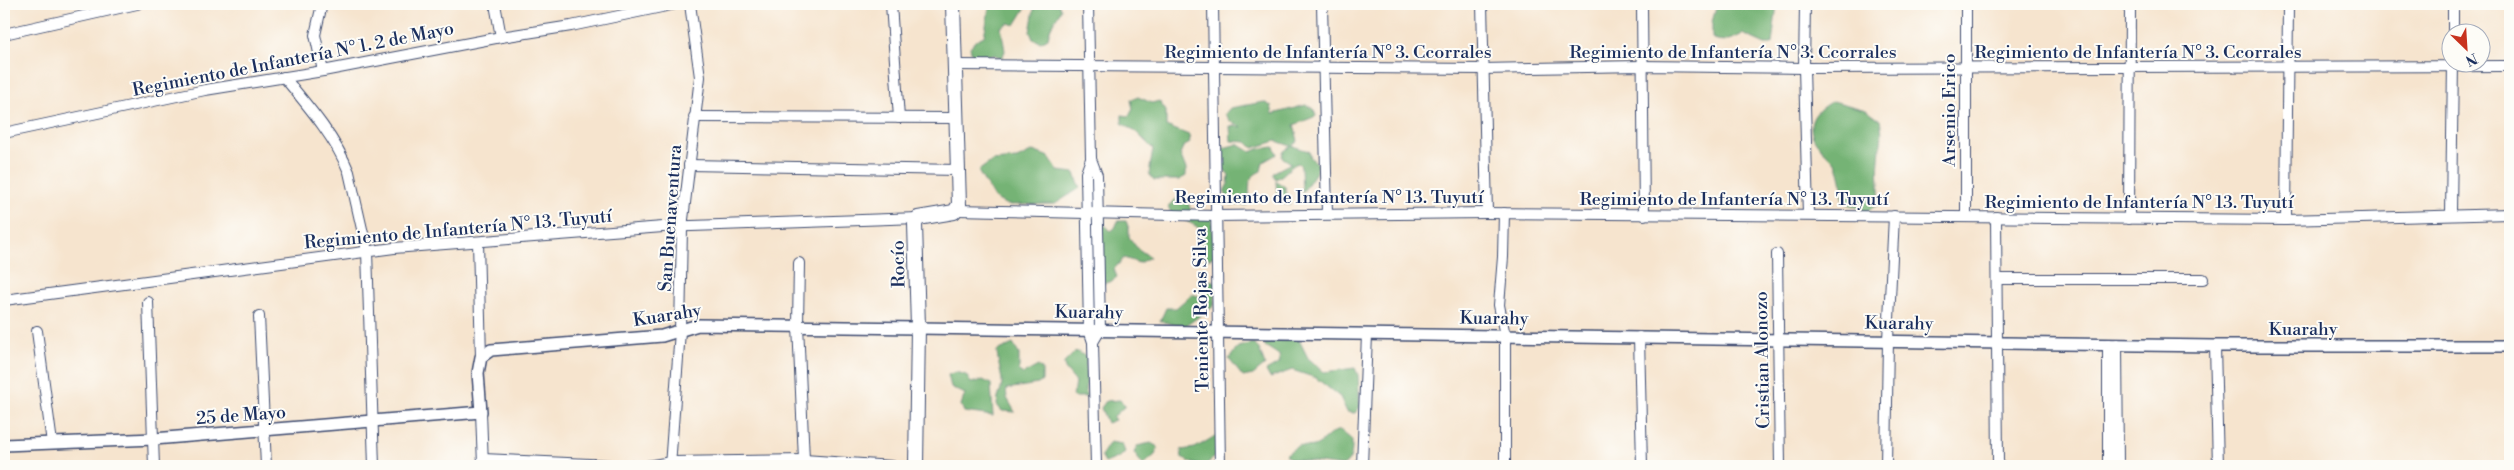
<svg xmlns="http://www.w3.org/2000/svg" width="2514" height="470" viewBox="0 0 2514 470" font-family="'Libre Bodoni',serif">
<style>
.forest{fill:#74b375;stroke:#48716a}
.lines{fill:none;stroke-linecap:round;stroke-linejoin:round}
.minor-casing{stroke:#3c4a6f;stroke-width:12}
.tertiary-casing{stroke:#3c4a6f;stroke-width:14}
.secondary-casing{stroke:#3c4a6f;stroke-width:16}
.minor{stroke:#fff;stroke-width:10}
.tertiary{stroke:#fff;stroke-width:11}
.secondary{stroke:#fff;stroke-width:14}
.labels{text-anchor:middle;stroke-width:4;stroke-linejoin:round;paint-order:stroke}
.street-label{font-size:18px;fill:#1b2f5e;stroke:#fdfcf7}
</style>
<rect width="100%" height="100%" fill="#fdfcf7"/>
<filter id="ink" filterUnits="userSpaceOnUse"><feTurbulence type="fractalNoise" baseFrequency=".02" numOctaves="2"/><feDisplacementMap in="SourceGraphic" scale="10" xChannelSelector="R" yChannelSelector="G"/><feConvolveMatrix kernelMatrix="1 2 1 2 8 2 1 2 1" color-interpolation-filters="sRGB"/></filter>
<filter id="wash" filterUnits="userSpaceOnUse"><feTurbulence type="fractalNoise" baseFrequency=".0096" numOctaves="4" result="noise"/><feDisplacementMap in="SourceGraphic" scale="20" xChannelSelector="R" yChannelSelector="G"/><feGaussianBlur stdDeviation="1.12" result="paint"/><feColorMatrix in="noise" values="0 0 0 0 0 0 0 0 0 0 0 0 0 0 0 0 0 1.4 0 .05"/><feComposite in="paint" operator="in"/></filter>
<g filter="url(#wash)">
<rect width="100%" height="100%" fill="#f6e4ce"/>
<g class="forest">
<path d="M990,4H1028L1015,25L1008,23L1001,27L1005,51L1002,58L995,55H972L970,47L976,40L984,36Z"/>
<path d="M1035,4H1058L1061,9C1056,21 1051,22 1048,38L1041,42L1033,39L1030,32Z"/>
<path d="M1717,4H1777L1772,44H1765L1743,34C1732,39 1724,44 1712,38V22Z"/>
<path d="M1138,97L1152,103L1159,101L1166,111V126L1189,135L1190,143L1183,147L1180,154L1186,169V176L1179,180H1154L1149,174L1153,149L1136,132L1122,123V115L1129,116L1133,109L1131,100Z"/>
<path d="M1833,101L1866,110L1880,120C1884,139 1880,142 1879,160C1877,175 1881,190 1878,205L1866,211L1843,202C1842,189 1842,175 1836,164C1830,154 1817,147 1813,137C1806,119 1819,108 1833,101Z"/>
<path d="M1264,102L1271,106L1273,114L1306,105L1314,109L1316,116L1294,125L1298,141L1292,146L1309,151L1311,158L1318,164L1316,172L1302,193L1301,166L1298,163C1289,166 1285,175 1276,179L1273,175L1274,172L1291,163L1282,157L1283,152L1291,146L1276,141L1253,148L1247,142L1231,141L1230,126L1242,127L1230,121L1225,114L1230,108Z"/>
<path d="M1238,144L1251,152L1258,149L1274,147L1277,154L1263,162L1261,171C1243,179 1253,189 1247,205H1231L1224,191L1228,184L1229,176C1222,169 1218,157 1223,148Z"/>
<path d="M1033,151L1049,157L1058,171L1075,173L1080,188L1055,204L1007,205L994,198L978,171L992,161L1017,159Z"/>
<path d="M1276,181L1285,187L1290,205L1281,204L1277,198Z"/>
<path d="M1179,197L1187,200L1191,211L1212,217L1215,256L1208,259L1205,256L1199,229L1196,226L1171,213L1168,206Z"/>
<path d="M1118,221H1126L1129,229V237L1137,248L1150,257L1139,263L1124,258L1114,269L1117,277L1110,282L1103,283L1094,270L1104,256L1101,249L1092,243L1091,231L1105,225L1111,231L1115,228Z"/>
<path d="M1210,280L1217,282L1214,306L1184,327L1160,321L1166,308H1176L1192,294L1203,298L1206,295Z"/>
<path d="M1297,336L1308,358L1324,372L1355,368L1358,375L1360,407L1355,413L1347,412L1340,397L1316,378L1292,370L1270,378L1266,371L1280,363L1279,355L1265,346V338L1280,340Z"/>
<path d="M1253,343L1259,349L1265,365L1253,375L1243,377L1229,359L1238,347Z"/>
<path d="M1013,344L1019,354V371L1023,374L1038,366L1042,369V381L1038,384L1006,389L1007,398L1015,412L1002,411L997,405C997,397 1001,392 1002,384C1003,380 997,360 997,351Z"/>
<path d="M1076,351L1087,357C1085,366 1087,369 1087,377C1087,386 1083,388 1087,397H1073L1075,381L1065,369L1064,363Z"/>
<path d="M955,372L966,375L971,383L983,380L991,384L993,416L964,412L961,405L965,394L951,387L948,375Z"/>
<path d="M1120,400L1125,406L1113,417L1115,420L1107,423L1101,408L1106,401Z"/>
<path d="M1340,430L1352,440C1352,450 1353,460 1343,466L1291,459L1285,455L1299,445C1323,452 1322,434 1340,430Z"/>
<path d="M1217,435L1221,449C1206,467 1203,470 1182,458L1181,450L1195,448Z"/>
<path d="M1110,442L1122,444L1125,452L1120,457L1105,463L1101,456Z"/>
<path d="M1151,443L1158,447L1155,455L1143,465L1134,453L1137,446Z"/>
</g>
</g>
<g filter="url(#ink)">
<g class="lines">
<defs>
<g id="minor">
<path d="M322,4L315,35L323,71"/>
<path d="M495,4L501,37"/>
<path d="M891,4L899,118"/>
<path d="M1088,4L1091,159L1097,175L1100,330L1093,342"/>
<path d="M1213,4L1220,466"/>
<path d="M1322,4L1327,214"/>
<path d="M1482,4L1487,213"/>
<path d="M1642,4L1644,215"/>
<path d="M1805,4L1804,68L1808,215"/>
<path d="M2453,4V32"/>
<path d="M4,34L137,4"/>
<path d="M956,65L1482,69L1641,66L1804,68L2510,66"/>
<path d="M284,77C308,106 335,137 349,172L367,251L374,466"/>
<path d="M694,117L957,118"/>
<path d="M4,133L205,90L323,71L501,37L571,26L676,4"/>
<path d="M1091,159L1086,173L1089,330L1093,342L1096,466"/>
<path d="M689,165L958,170"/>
<path d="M957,210L1216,216L1487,213L2286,220L2510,214"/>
<path d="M1504,213L1503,257L1499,305L1505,336V466"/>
<path d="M2451,214L2453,62"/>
<path d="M1966,217V4"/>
<path d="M1996,217L1998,466"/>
<path d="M2129,219L2130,4"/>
<path d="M2286,220L2288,4"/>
<path d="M478,242L481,357"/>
<path d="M1777,254L1780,466"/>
<path d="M799,263L798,325L804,460"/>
<path d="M1997,279H2203"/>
<path d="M4,300L394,248L663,227L918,218"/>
<path d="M148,302L154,466"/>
<path d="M259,316L266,466"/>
<path d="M37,331L52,443"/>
<path d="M1639,337L1642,466"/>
<path d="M2108,344V466"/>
<path d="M2117,344L2118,466"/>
<path d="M2215,346L2218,466"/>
<path d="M481,412L483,465"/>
<path d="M483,459L633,466"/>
<path d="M647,466L671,462L804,460L892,466"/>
<path d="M670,466L680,331L682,228L700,77L690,4"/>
<path d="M1362,466L1367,334"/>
<path d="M1886,466L1888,340L1894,216"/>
</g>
<path id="tertiary" d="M4,445L154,439L481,412L478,373L481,357L491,350L662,336L698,325L2215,346H2510"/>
<path id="secondary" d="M916,466L918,327L915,224L918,218L954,212L959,205L953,4"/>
</defs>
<use href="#minor" class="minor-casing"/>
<use href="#tertiary" class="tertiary-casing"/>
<use href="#secondary" class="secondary-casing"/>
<use href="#minor" class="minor"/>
<use href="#tertiary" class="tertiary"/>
<use href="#secondary" class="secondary"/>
</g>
</g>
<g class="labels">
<g class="street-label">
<text x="1328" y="58">Regimiento de Infantería N° 3. Ccorrales</text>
<text x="1733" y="58">Regimiento de Infantería N° 3. Ccorrales</text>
<text x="2138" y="58">Regimiento de Infantería N° 3. Ccorrales</text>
<text transform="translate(293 59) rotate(-11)" y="6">Regimiento de Infantería N° 1. 2 de Mayo</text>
<text transform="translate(1949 110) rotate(-90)" y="6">Arsenio Erico</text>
<text x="1329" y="203">Regimiento de Infantería N° 13. Tuyutí</text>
<text x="1734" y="205">Regimiento de Infantería N° 13. Tuyutí</text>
<text x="2139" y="208">Regimiento de Infantería N° 13. Tuyutí</text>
<text transform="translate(670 218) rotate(-86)" y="6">San Buenaventura</text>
<text transform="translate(458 229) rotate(-5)" y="6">Regimiento de Infantería N° 13. Tuyutí</text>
<text transform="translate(898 264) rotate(-91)" y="6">Rocío</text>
<text transform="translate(1201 310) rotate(-91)" y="6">Teniente Rojas Silva</text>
<text transform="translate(1089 312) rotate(1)" y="6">Kuarahy</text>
<text transform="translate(667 315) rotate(-9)" y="6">Kuarahy</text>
<text transform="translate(1494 318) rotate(1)" y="6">Kuarahy</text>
<text transform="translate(1899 323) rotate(1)" y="6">Kuarahy</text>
<text x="2303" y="335">Kuarahy</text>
<text transform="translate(1762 360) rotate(-91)" y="6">Cristian Alonozo</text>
<text transform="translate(241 415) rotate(-4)" y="6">25 de Mayo</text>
</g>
</g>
<rect width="2514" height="470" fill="none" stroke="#fdfcf7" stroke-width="20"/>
<g transform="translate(2466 48) rotate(155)"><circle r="24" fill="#fdfcf7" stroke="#a3aaba"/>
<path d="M0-4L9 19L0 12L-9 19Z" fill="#c8321e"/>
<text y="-8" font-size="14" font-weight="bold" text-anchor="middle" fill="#1b2f5e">N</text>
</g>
</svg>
